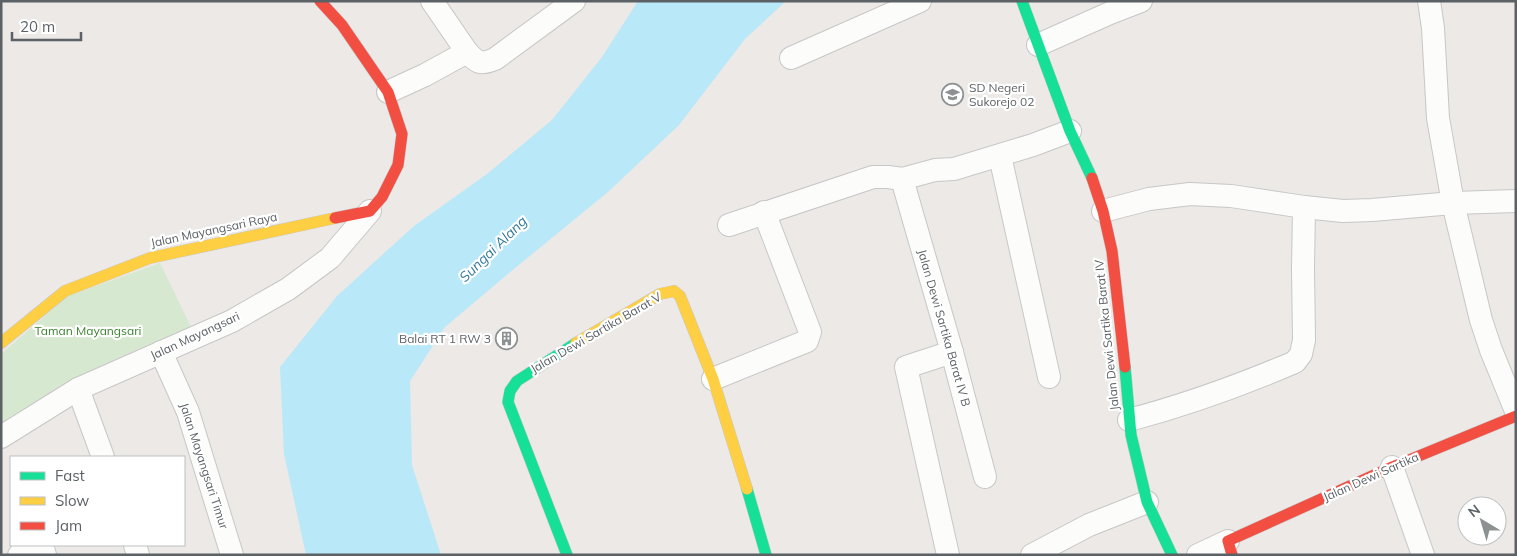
<svg xmlns="http://www.w3.org/2000/svg" width="1517" height="556" viewBox="0 0 1517 556" font-family="Mulish,sans-serif">
<style>
.green{fill:#d7e8d0}
.water{fill:#b9e8f8}
.lines{fill:none;stroke-linecap:round;stroke-linejoin:round}
.street-casing{stroke:#c7c7c7;stroke-width:24}
.fast-casing{stroke:#c7c7c7;stroke-width:12}
.slow-casing{stroke:#c7c7c7;stroke-width:12}
.jam-casing{stroke:#c7c7c7;stroke-width:12}
.street{stroke:#fcfcfb;stroke-width:22}
.fast{stroke:#16e098;stroke-width:11}
.slow{stroke:#ffcf43;stroke-width:11}
.jam{stroke:#f24e42;stroke-width:11}
.labels{text-anchor:middle;stroke-width:4.5;stroke-linejoin:round;paint-order:stroke}
.poi-label{font-size:12px;fill:#5b6165;stroke:#fff;text-anchor:start}
.street-label{font-size:12px;fill:#5b6165;stroke:#fff}
.park-label{font-size:12px;fill:#3a822e;stroke:#fff}
.water-label{font-size:14px;font-style:italic;fill:#327a9c;stroke:#fff}
</style>
<rect width="100%" height="100%" fill="#ece9e6"/>
<path class="green" d="M160,263L191,327L1,428V354L68,296Z"/>
<path class="water" d="M638,1H786L745,39L679,125L608,192L515,268L445,327L410,381L412,465L441,555H306L284,454L280,367L337,296L414,226L487,174L552,120L602,57Z"/>
<g class="lines">
<defs>
<g id="street">
<path d="M432,1L467,52C477,63 481,65 495,59L574,1"/>
<path d="M1429,1L1433,28L1438,118L1453,203L1481,320L1491,350L1516,411"/>
<path d="M1038,45L1110,13L1141,1"/>
<path d="M791,58L920,1"/>
<path d="M388,92L425,75L467,52"/>
<path d="M1000,156L1049,377"/>
<path d="M902,179L952,352L985,477"/>
<path d="M1103,211L1149,199L1190,194L1231,196L1304,207L1343,211L1372,210L1453,203L1516,201"/>
<path d="M729,225L873,177H888L902,179L935,170L954,169L1033,145L1070,131"/>
<path d="M161,352L188,412L232,555"/>
<path d="M713,379L807,341L810,332L764,212"/>
<path d="M78,389L103,457"/>
<path d="M1129,420C1186,405 1241,385 1295,362L1301,354L1304,340L1303,269L1304,207"/>
<path d="M1,437L78,389L232,321L288,289L330,258L370,211"/>
<path d="M1392,467L1423,555"/>
<path d="M42,545L45,555"/>
<path d="M135,545L138,555"/>
<path d="M19,555L28,545"/>
<path d="M948,555L906,367L952,352"/>
<path d="M1032,555L1089,525L1147,502"/>
<path d="M1198,555L1228,541"/>
</g>
<g id="fast">
<path d="M1022,1L1070,131L1092,178"/>
<path d="M1125,367L1131,435L1147,502L1172,555"/>
<path d="M747,489L766,555"/>
<path d="M567,555L508,402L510,391L517,381L576,343"/>
</g>
<g id="slow">
<path d="M1,343L65,291L150,258L335,218"/>
<path d="M576,343L660,294L674,291L680,296L713,379L747,489"/>
</g>
<g id="jam">
<path d="M320,1L342,25L388,92L402,134L398,165L382,197L370,211L335,218"/>
<path d="M1092,178L1103,211L1112,251L1125,367"/>
<path d="M1232,555L1228,541L1392,467L1516,416"/>
</g>
</defs>
<use href="#street" class="street-casing"/>
<use href="#fast" class="fast-casing"/>
<use href="#slow" class="slow-casing"/>
<use href="#jam" class="jam-casing"/>
<use href="#street" class="street"/>
<use href="#fast" class="fast"/>
<use href="#slow" class="slow"/>
<use href="#jam" class="jam"/>
</g>
<defs>
<symbol id="school-ring" viewBox="-11 -11 22 22"><circle r="9.5" fill="#fff" stroke="#8e9192" stroke-width="1.5"/><path d="M0-5L7-2L0 1L-7-2ZM-4 1L0 2.5L4 1V4Q0 6-4 4Z" fill="#8e9192"/></symbol>
<symbol id="building-ring" viewBox="-11 -11 22 22"><circle r="9.5" fill="#fff" stroke="#8e9192" stroke-width="1.5"/><path d="M-4-6H4V6H1V3H-1V6H-4ZM-2.5-4.3h1.7v1.8h-1.7ZM.8-4.3h1.7v1.8H.8ZM-2.5-1h1.7V.8h-1.7ZM.8-1h1.7V.8H.8Z" fill="#8e9192"/></symbol>
</defs>
<g fill-rule="evenodd">
<use href="#school-ring" x="940" y="82" width="25" height="25"/>
<use href="#building-ring" x="494" y="326" width="25" height="25"/>
</g>
<g class="labels">
<g class="poi-label">
<text x="969" y="92">SD Negeri<tspan x="969" dy="14">Sukorejo 02</tspan></text>
<text x="491" y="343" text-anchor="end">Balai RT 1 RW 3</text>
</g>
<g class="street-label">
<text transform="translate(214 230) rotate(-12)" y="4">Jalan Mayangsari Raya</text>
<text transform="translate(944 328) rotate(74)" y="4">Jalan Dewi Sartika Barat IV B</text>
<text transform="translate(596 333) rotate(-30)" y="4">Jalan Dewi Sartika Barat V</text>
<text transform="translate(1107 335) rotate(-96)" y="4">Jalan Dewi Sartika Barat IV</text>
<text transform="translate(195 336) rotate(-25)" y="4">Jalan Mayangsari</text>
<text transform="translate(204 466) rotate(72)" y="4">Jalan Mayangsari Timur</text>
<text transform="translate(1371 477) rotate(-24)" y="4">Jalan Dewi Sartika</text>
</g>
<g class="park-label">
<text x="88" y="335">Taman Mayangsari</text>
</g>
<g class="water-label">
<text transform="translate(493 249) rotate(-44)" y="5">Sungai Alang</text>
</g>
</g>
<rect width="1517" height="556" fill="none" stroke="#5b6165" stroke-width="5"/>
<rect x="10" y="456" width="175" height="90" fill="#ffffff" stroke="#bdc0c1"/>
<rect x="20" y="472" width="25" height="8" fill="#16e098" stroke="#bdc0c1"/>
<text x="55" y="481" font-size="15" fill="#5b6165">Fast</text>
<rect x="20" y="497" width="25" height="8" fill="#ffcf43" stroke="#bdc0c1"/>
<text x="55" y="506" font-size="15" fill="#5b6165">Slow</text>
<rect x="20" y="522" width="25" height="8" fill="#f24e42" stroke="#bdc0c1"/>
<text x="55" y="531" font-size="15" fill="#5b6165">Jam</text>
<g transform="translate(1482 521) rotate(322)"><circle r="24" fill="#ffffff" stroke="#bdc0c1"/>
<path d="M0-4L9 19L0 12L-9 19Z" fill="#8e9192"/>
<text y="-8" font-size="14" font-weight="bold" text-anchor="middle" fill="#5b6165">N</text>
</g>
<path d="M12 32v8h69v-8" fill="none" stroke="#5b6165" stroke-width="2.5"/>
<text x="20" y="32" font-size="15" fill="#5b6165" stroke="#ffffff" stroke-width="4" paint-order="stroke">20 m</text>
</svg>
